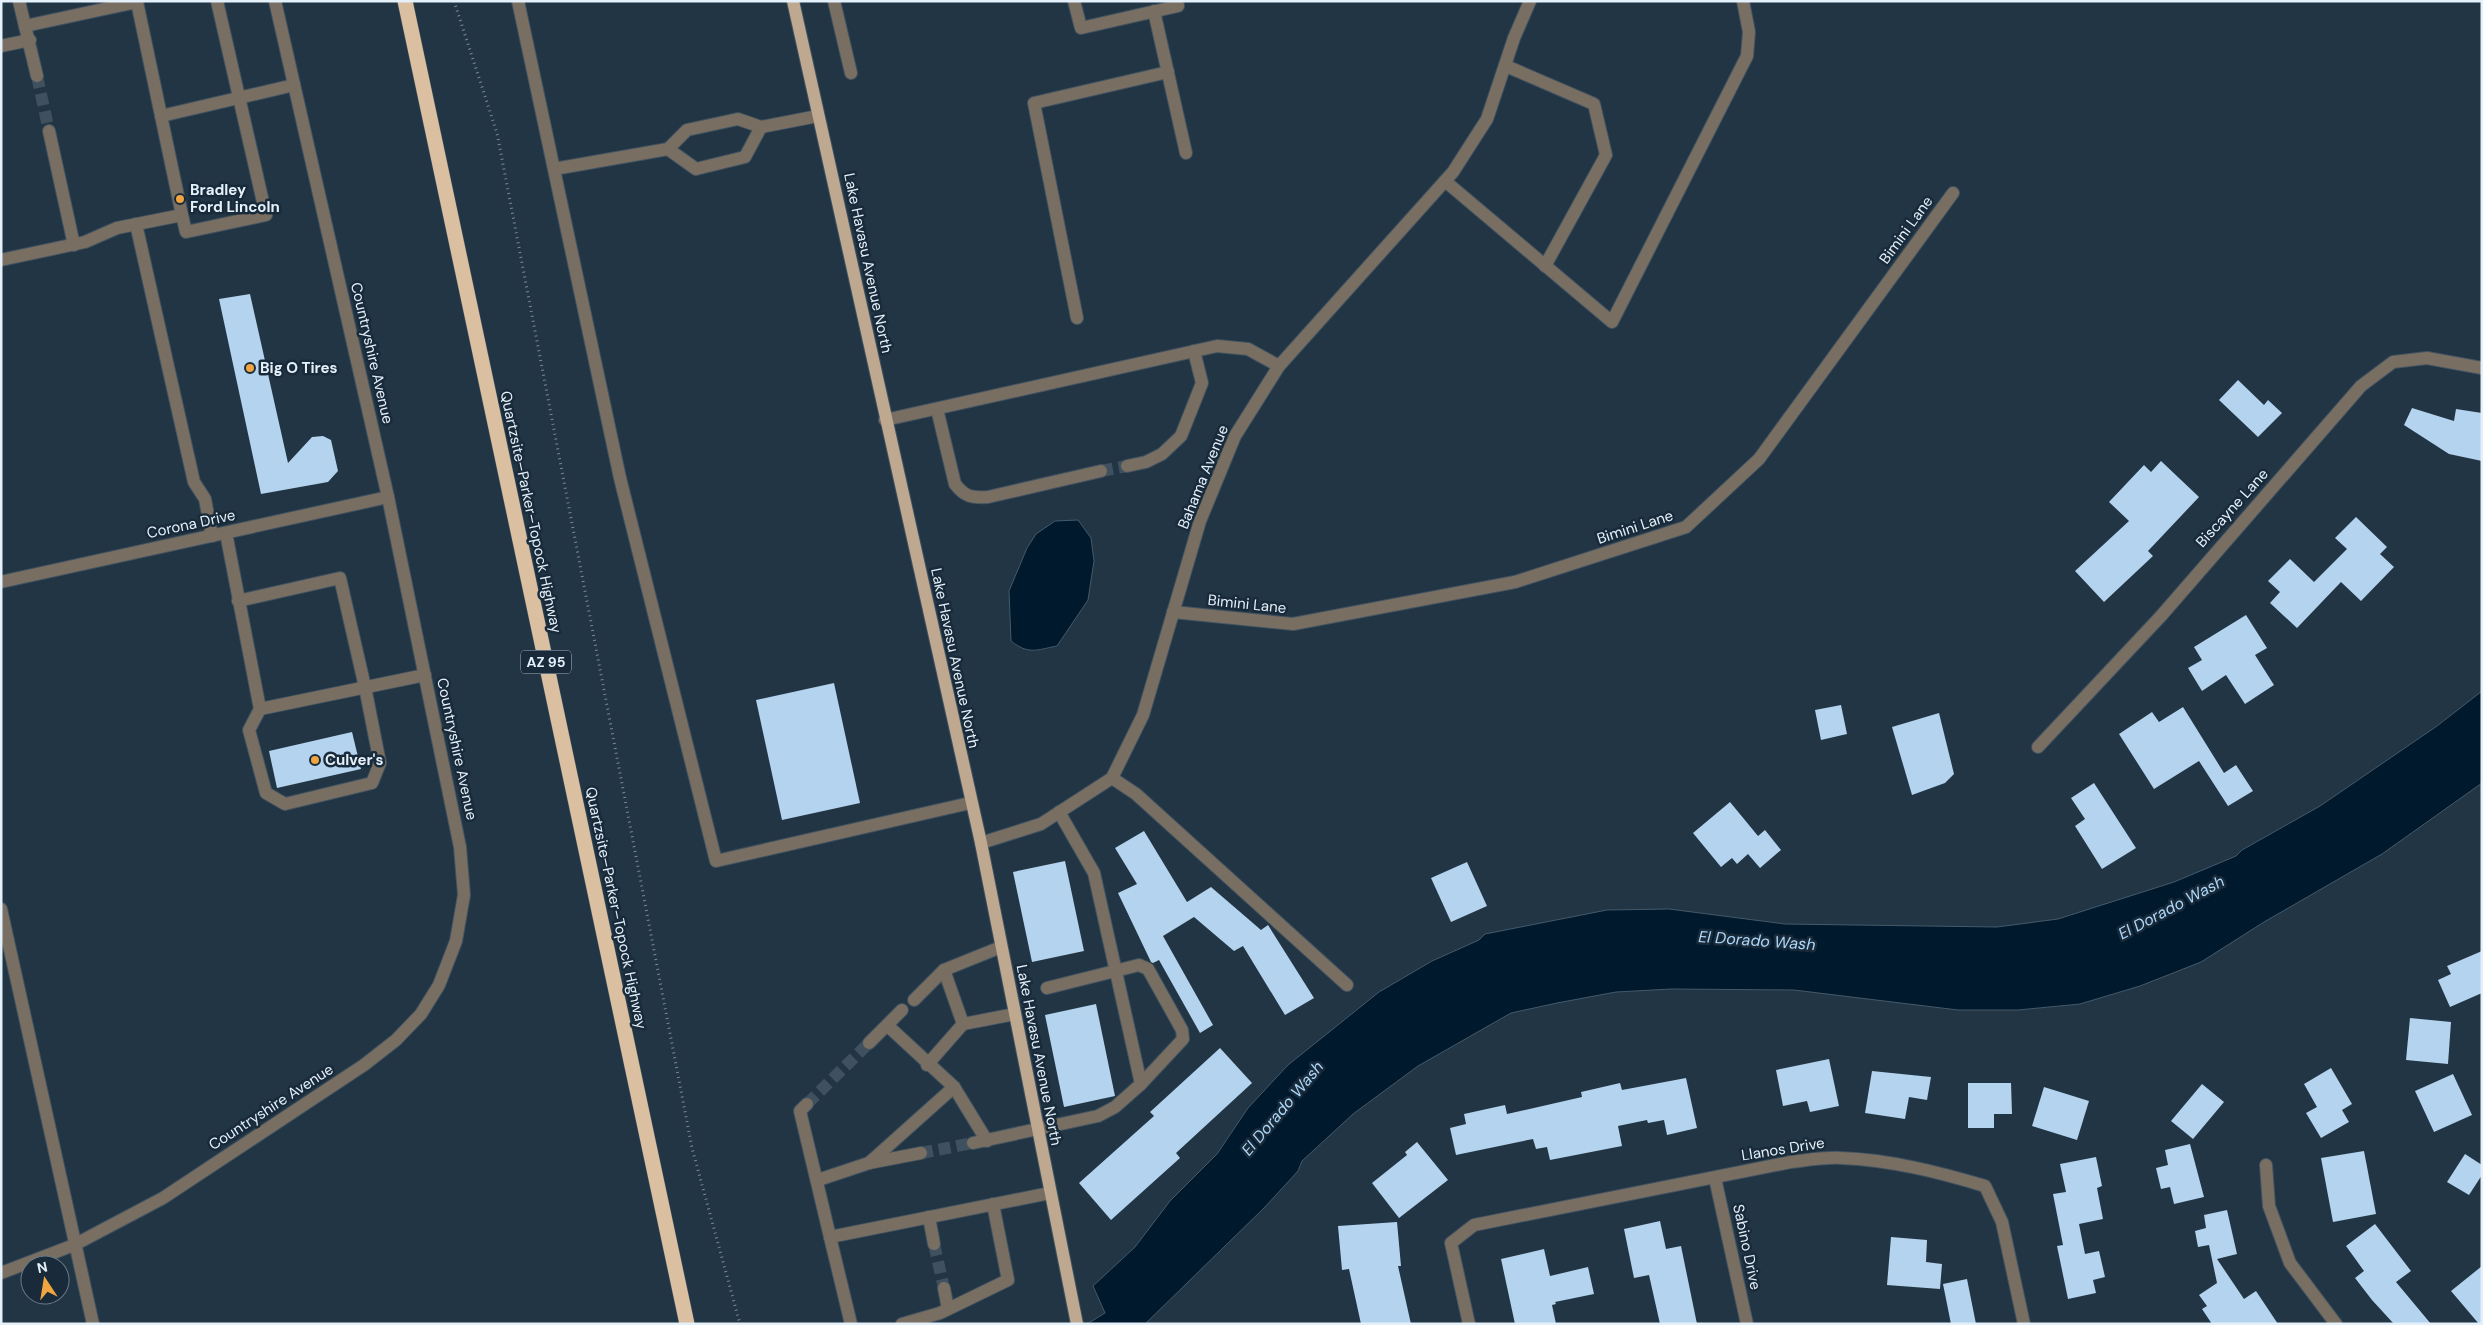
<svg xmlns="http://www.w3.org/2000/svg" width="2483" height="1325" viewBox="0 0 2483 1325" font-family="'DM Sans',sans-serif">
<style>
.water{fill:#00192d;stroke:#445a6a}
.building{fill:#b3d3ee}
.lines{fill:none;stroke-linecap:round;stroke-linejoin:round}
.minor-tunnel{stroke:#3f515f;stroke-width:12;stroke-dasharray:12 6;stroke-linecap:butt}
.minor-casing{stroke:#415361;stroke-width:14}
.major-casing{stroke:#415361;stroke-width:14}
.highway-casing{stroke:#415361;stroke-width:16}
.path{stroke:#7a8996;stroke-width:3;stroke-dasharray:1 4;stroke-linecap:butt}
.minor{stroke:#796e62;stroke-width:12}
.major{stroke:#bea890;stroke-width:12}
.highway{stroke:#dabfa1;stroke-width:15}
.poi-dot{fill:#f1a540;stroke:#192b3a;stroke-width:2}
.labels{text-anchor:middle;stroke-width:5;stroke-linejoin:round;paint-order:stroke}
.shield{fill:#192b3a;stroke:#a7b5c0;stroke-width:1}
.shield-label{font-size:14px;font-weight:bold;fill:#e4f0fa}
.poi-label{font-size:15px;font-weight:bold;fill:#e4f0fa;stroke:#192b3a;text-anchor:start}
.street-label{font-size:15px;fill:#e4f0fa;stroke:#192b3a}
.water-label{font-size:16px;font-style:italic;fill:#aed7f9;stroke:#192b3a}
</style>
<rect width="100%" height="100%" fill="#223544"/>
<g class="water">
<path d="M1078,520L1091,538L1094,561L1088,600L1057,646C1036,650 1029,655 1011,641L1009,591L1027,548L1036,534L1055,521Z"/>
<path d="M2482,691V783L2382,854L2264,922L2201,962L2140,986L2080,1004L2018,1010H1958L1794,990L1671,989L1616,992L1557,1003L1511,1013L1418,1066L1353,1114L1302,1161L1298,1171L1264,1208L1145,1324H1087L1105,1313L1093,1286L1135,1247L1170,1201L1217,1154L1248,1108L1288,1065L1379,992L1432,961L1479,940L1485,934L1607,910L1669,909L1785,924L1997,927L2058,919L2174,882L2236,856L2242,850L2320,806L2437,726Z"/>
</g>
<g class="building">
<path d="M250,294L288,463L312,437L323,436L331,440L338,471L328,482L261,494L219,299Z"/>
<path d="M2238,380L2264,405L2268,400L2282,413L2258,437L2219,400Z"/>
<path d="M2412,408L2454,421L2456,409L2482,413V461L2449,454L2404,425Z"/>
<path d="M2161,461L2199,497L2148,551L2153,556L2104,602L2075,571L2129,521L2109,502L2144,465L2151,472Z"/>
<path d="M2356,517L2387,547L2380,554L2394,567L2361,601L2341,582L2297,628L2270,603L2280,592L2268,581L2290,559L2314,582L2347,549L2335,538Z"/>
<path d="M2246,615L2267,648L2255,655L2274,685L2245,704L2226,675L2202,691L2188,668L2202,660L2194,647Z"/>
<path d="M834,683L860,803L782,820L756,700Z"/>
<path d="M1841,705L1847,734L1821,740L1815,710Z"/>
<path d="M2183,707L2224,773L2236,765L2253,791L2228,806L2199,761L2154,789L2119,734L2152,712L2159,722Z"/>
<path d="M1939,713L1954,774L1945,783L1912,795L1892,727Z"/>
<path d="M352,732L361,769L277,788L269,751Z"/>
<path d="M2094,783L2136,848L2102,869L2075,826L2085,819L2071,798Z"/>
<path d="M1730,802L1758,836L1765,830L1781,850L1760,868L1748,854L1737,864L1732,858L1721,867L1693,833Z"/>
<path d="M1144,831L1187,902L1211,887L1261,930L1268,925L1314,998L1285,1015L1243,946L1234,951L1194,917L1163,936L1213,1025L1200,1033L1159,960L1153,963L1151,962L1118,893L1137,884L1115,848Z"/>
<path d="M1065,861L1084,951L1032,962L1013,872Z"/>
<path d="M1467,862L1487,906L1451,922L1431,878Z"/>
<path d="M2482,951V993L2450,1007L2438,980L2451,974L2447,966Z"/>
<path d="M1096,1004L1115,1096L1064,1107L1045,1015Z"/>
<path d="M2410,1018L2451,1022L2448,1064L2406,1060Z"/>
<path d="M1220,1048L1252,1083L1176,1153L1180,1158L1111,1220L1079,1183L1154,1116L1150,1112Z"/>
<path d="M1829,1059L1839,1106L1810,1112L1807,1101L1783,1106L1776,1070Z"/>
<path d="M2331,1068L2352,1104L2342,1110L2349,1122L2321,1138L2306,1113L2317,1107L2304,1084Z"/>
<path d="M1872,1071L1931,1077L1927,1100L1909,1097L1905,1119L1865,1113Z"/>
<path d="M2453,1074L2472,1115L2434,1132L2415,1091Z"/>
<path d="M1686,1078L1697,1128L1667,1135L1664,1120L1648,1123L1647,1120L1618,1126L1622,1146L1550,1160L1547,1147L1536,1149L1533,1139L1456,1155L1450,1128L1466,1124L1464,1114L1505,1105L1507,1114L1582,1097L1581,1092L1620,1083L1622,1090Z"/>
<path d="M1968,1083H2011L2012,1114H1994V1128H1968Z"/>
<path d="M2202,1084L2224,1102L2193,1139L2171,1121Z"/>
<path d="M2044,1087L2089,1101L2077,1140L2032,1126Z"/>
<path d="M1417,1142L1448,1180L1399,1218L1372,1183L1407,1155L1405,1152Z"/>
<path d="M2190,1144L2204,1197L2174,1204L2170,1187L2161,1189L2156,1168L2168,1165L2165,1150Z"/>
<path d="M2364,1151L2376,1214L2333,1222L2321,1158Z"/>
<path d="M2465,1154L2482,1165V1175L2469,1195L2447,1182Z"/>
<path d="M2096,1157L2102,1186L2097,1188L2103,1219L2079,1224L2085,1254L2099,1251L2105,1277L2093,1280L2096,1293L2068,1299L2057,1246L2063,1245L2053,1194L2066,1192L2060,1164Z"/>
<path d="M2227,1210L2237,1254L2217,1259L2244,1299L2256,1291L2278,1324H2212L2202,1309L2207,1306L2199,1295L2217,1283L2209,1245L2198,1247L2195,1231L2206,1228L2204,1215Z"/>
<path d="M1660,1221L1666,1249L1681,1246L1697,1324H1660L1649,1275L1634,1278L1624,1229Z"/>
<path d="M1397,1222L1401,1266H1398L1411,1324H1361L1349,1269L1342,1270L1338,1226Z"/>
<path d="M2375,1224L2411,1271L2396,1282L2431,1324H2394L2372,1300L2355,1278L2364,1271L2346,1246Z"/>
<path d="M1891,1237L1927,1240L1926,1262L1942,1264L1940,1289L1887,1285Z"/>
<path d="M1544,1249L1550,1276L1588,1267L1594,1294L1555,1302L1556,1304L1552,1305L1556,1324H1515L1501,1259Z"/>
<path d="M2482,1266V1324H2479L2451,1291Z"/>
<path d="M1967,1279L1976,1324H1951L1943,1284Z"/>
</g>
<g class="lines">
<g class="minor-tunnel">
<path d="M37,76L49,131"/>
<path d="M1101,471L1127,466"/>
<path d="M807,1104L869,1043"/>
<path d="M921,1153L973,1143"/>
<path d="M934,1244L944,1288"/>
</g>
<defs>
<g id="minor">
<path d="M19,1L37,76"/>
<path d="M518,1L620,478L716,861L970,803"/>
<path d="M834,1L851,73"/>
<path d="M1074,1L1081,28L1178,6L1177,1"/>
<path d="M1154,11L1186,153"/>
<path d="M1,46L30,40"/>
<path d="M1506,66L1594,104L1606,155L1545,266"/>
<path d="M161,116L294,85"/>
<path d="M49,131L74,245"/>
<path d="M668,149L696,169L745,157L761,127"/>
<path d="M554,169L668,149L687,130L738,119L761,127L818,116"/>
<path d="M1445,181L1612,322L1747,56L1749,32L1743,1"/>
<path d="M182,215L186,232L266,215L217,1"/>
<path d="M136,224L194,482L205,499L212,536"/>
<path d="M1,260L85,242L117,228L182,215L137,2L25,26"/>
<path d="M1077,318L1034,103L1168,72"/>
<path d="M937,409L955,484C965,497 972,498 988,497L1101,471"/>
<path d="M885,420L1217,346L1248,349L1279,366"/>
<path d="M1127,466L1146,462L1162,454L1181,436L1202,383L1194,351"/>
<path d="M226,533L260,709L249,730L266,793L285,804L372,783L380,763L365,687L340,578L238,601"/>
<path d="M1,582L388,497"/>
<path d="M1173,612L1293,624L1515,582L1686,527L1759,459L1953,193"/>
<path d="M260,709L425,675"/>
<path d="M2038,747L2161,616L2361,386L2393,362L2427,358L2482,368"/>
<path d="M1112,778L1136,794L1347,985"/>
<path d="M981,843L1041,824L1112,778L1143,715L1200,521L1235,436L1279,366L1453,172L1487,119L1514,38L1530,1"/>
<path d="M1,909L93,1324"/>
<path d="M944,970L963,1024L1015,1014"/>
<path d="M1047,988L1139,965L1148,969L1182,1030L1183,1039L1141,1084"/>
<path d="M914,1000L944,970L1001,947"/>
<path d="M888,1026L954,1087L987,1141"/>
<path d="M869,1043L902,1010"/>
<path d="M927,1065L963,1024"/>
<path d="M807,1104L800,1111L830,1237"/>
<path d="M973,1143L1098,1116L1115,1107L1141,1084L1094,873L1059,812"/>
<path d="M869,1163L921,1153"/>
<path d="M2266,1165L2269,1206L2290,1263L2336,1324"/>
<path d="M1715,1178L1747,1324"/>
<path d="M818,1180L869,1163L954,1087"/>
<path d="M929,1217L934,1244"/>
<path d="M1,1273L74,1245L163,1198L364,1065L396,1040L421,1014L439,985L456,941L464,895L460,847L388,497L275,1"/>
<path d="M944,1288L948,1309"/>
<path d="M851,1324L830,1237L1050,1193"/>
<path d="M902,1324L940,1313L1008,1280L993,1204"/>
<path d="M1469,1324L1451,1243L1474,1225L1791,1162C1808,1160 1825,1157 1841,1158C1891,1160 1938,1172 1985,1186L2002,1222L2024,1324"/>
</g>
<path id="major" d="M793,1L981,843L1077,1324"/>
<path id="highway" d="M405,1L687,1324"/>
</defs>
<use href="#minor" class="minor-casing"/>
<use href="#major" class="major-casing"/>
<use href="#highway" class="highway-casing"/>
<path class="path" d="M454,1L497,133L692,1148L740,1324"/>
<use href="#minor" class="minor"/>
<use href="#major" class="major"/>
<use href="#highway" class="highway"/>
</g>
<g class="poi-dot">
<circle cx="180" cy="199" r="5"/>
<circle cx="250" cy="368" r="5"/>
<circle cx="315" cy="760" r="5"/>
</g>
<g class="labels">
<rect class="shield" x="521" y="650.5" width="50" height="23" rx="4"/>
<g class="shield-label">
<text x="546" y="667">AZ 95</text>
</g>
<g class="poi-label">
<text x="190" y="195">Bradley<tspan x="190" dy="17">Ford Lincoln</tspan></text>
<text x="260" y="373">Big O Tires</text>
<text x="325" y="765">Culver's</text>
</g>
<g class="street-label">
<text transform="translate(1906 230) rotate(-54)" y="5">Bimini Lane</text>
<text transform="translate(868 263) rotate(78)" y="5">Lake Havasu Avenue North</text>
<text transform="translate(372 353) rotate(77)" y="5">Countryshire Avenue</text>
<text transform="translate(1203 477) rotate(-68)" y="5">Bahama Avenue</text>
<text transform="translate(2232 508) rotate(-48)" y="5">Biscayne Lane</text>
<text transform="translate(531 512) rotate(78)" y="5">Quartzsite–Parker–Topock Highway</text>
<text transform="translate(191 524) rotate(-12)" y="5">Corona Drive</text>
<text transform="translate(1635 527) rotate(-18)" y="5">Bimini Lane</text>
<text transform="translate(1247 604) rotate(6)" y="5">Bimini Lane</text>
<text transform="translate(955 658) rotate(78)" y="5">Lake Havasu Avenue North</text>
<text transform="translate(457 749) rotate(78)" y="5">Countryshire Avenue</text>
<text transform="translate(616 908) rotate(78)" y="5">Quartzsite–Parker–Topock Highway</text>
<text transform="translate(1039 1055) rotate(79)" y="5">Lake Havasu Avenue North</text>
<text transform="translate(271 1107) rotate(-33)" y="5">Countryshire Avenue</text>
<text transform="translate(1783 1149) rotate(-9)" y="5">Llanos Drive</text>
<text transform="translate(1747 1247) rotate(78)" y="5">Sabino Drive</text>
</g>
<g class="water-label">
<text transform="translate(2171 907) rotate(-28)" y="6">El Dorado Wash</text>
<text transform="translate(1757 940) rotate(4)" y="6">El Dorado Wash</text>
<text transform="translate(1282 1108) rotate(-50)" y="6">El Dorado Wash</text>
</g>
</g>
<rect width="2483" height="1325" fill="none" stroke="#e4f0fa" stroke-width="5"/>
<g transform="translate(45 1280) rotate(348)"><circle r="24" fill="#192b3a" stroke="#6a7a87"/>
<path d="M0-4L9 19L0 12L-9 19Z" fill="#f1a540"/>
<text y="-8" font-size="14" font-weight="bold" text-anchor="middle" fill="#e4f0fa">N</text>
</g>
</svg>
